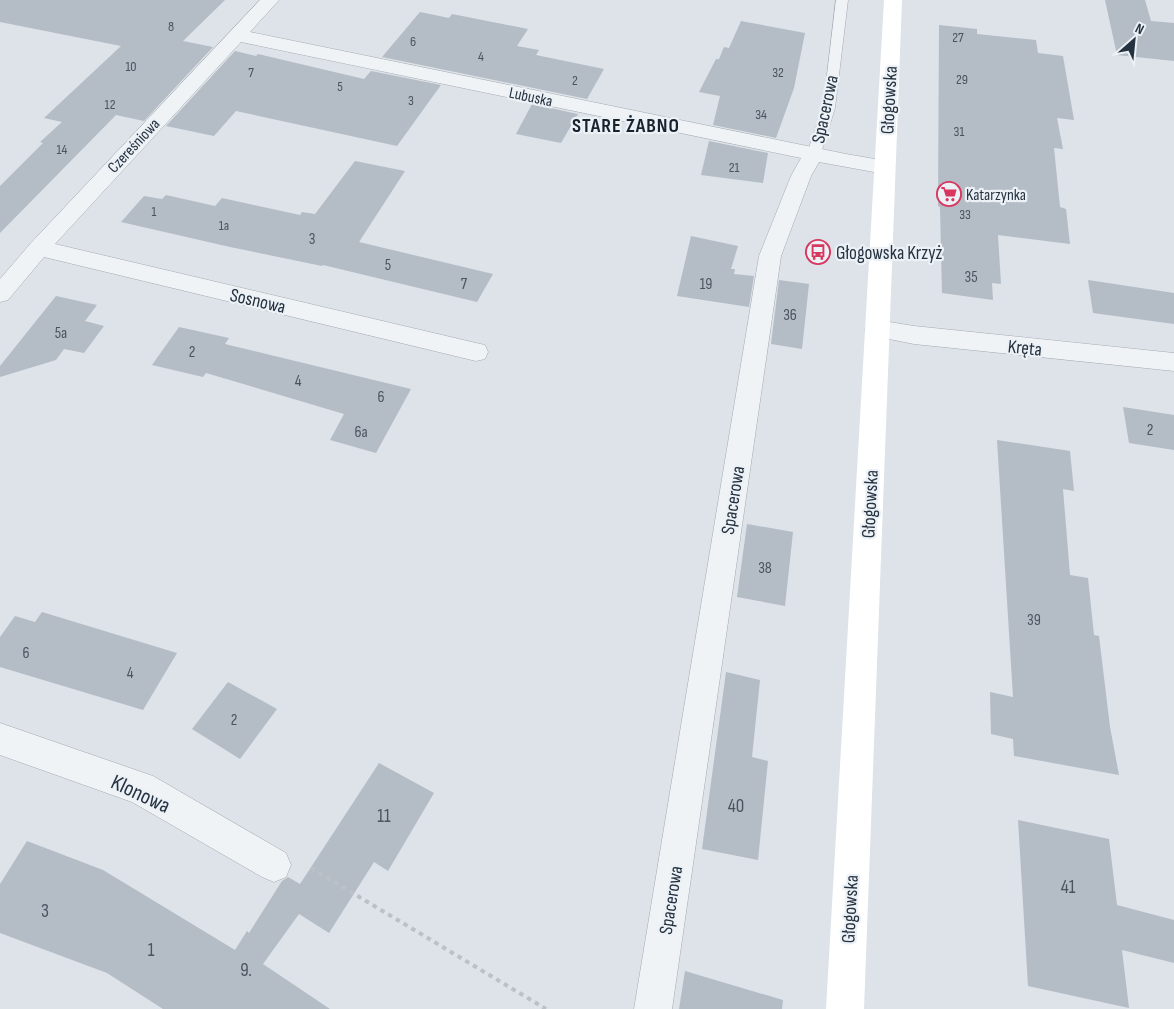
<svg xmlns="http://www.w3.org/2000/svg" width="1174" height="1009" viewBox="0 0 1174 1009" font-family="'Sofia Sans Condensed',sans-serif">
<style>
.building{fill:#b4bcc5}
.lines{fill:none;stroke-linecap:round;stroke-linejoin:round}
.lane-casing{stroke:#a2aab2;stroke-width:1}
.street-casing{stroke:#a2aab2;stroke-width:1}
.path{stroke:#bbc1c7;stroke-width:4;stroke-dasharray:4.5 4.5;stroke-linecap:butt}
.lane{fill:#f0f3f6;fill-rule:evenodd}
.street{fill:#f0f3f6;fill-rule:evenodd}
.secondary{fill:#fff;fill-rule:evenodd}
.labels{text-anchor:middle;stroke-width:4.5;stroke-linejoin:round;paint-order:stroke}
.far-number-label{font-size:14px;fill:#495461}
.far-street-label{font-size:16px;fill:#253240;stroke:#ecf1f6}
.far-poi-label{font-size:16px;fill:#253240;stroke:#ecf1f6;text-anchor:start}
.number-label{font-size:16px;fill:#495461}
.street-label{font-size:19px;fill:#253240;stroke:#ecf1f6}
.poi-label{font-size:19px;fill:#253240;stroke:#ecf1f6;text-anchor:start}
.near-number-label{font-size:19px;fill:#495461}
.far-district-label{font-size:20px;font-weight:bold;letter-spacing:1px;fill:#182330;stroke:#ecf1f6}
.near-street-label{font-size:22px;fill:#253240;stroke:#ecf1f6}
</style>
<rect width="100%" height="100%" fill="#dde3e8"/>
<g class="building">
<path d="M0,0H225L183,41L213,47L144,121L116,115L0,233V186L43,143L40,142L62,122L44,118L121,46L0,22Z"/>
<path d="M1105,0H1145L1151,21L1174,23V61L1117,55Z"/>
<path d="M420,12L449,18L452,14L528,29L517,46L539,50L536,55L604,69L587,99L382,57Z"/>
<path d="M741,21L805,33L794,88L776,138L713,125L720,96L699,92L716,59H719L724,47L729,48Z"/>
<path d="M939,25L977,29V34L1036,40L1038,53L1063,56L1074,120L1057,118L1063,149L1054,148L1060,207L1066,209L1070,244L998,235L1001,284L992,283L993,300L942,293L940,207L938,206Z"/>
<path d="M235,51L256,56L258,54L364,79L371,71L441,85L397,146L236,111L214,136L166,126Z"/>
<path d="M532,104L578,114L561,143L516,134Z"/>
<path d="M709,141L768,153L763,183L701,175Z"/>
<path d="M355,161L405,171L359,242L493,274L477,302L323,265L322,266L230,247L121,222L144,196L162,199L166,195L215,206L222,198L300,215L302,212L315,214Z"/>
<path d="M691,236L738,246L731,269H735L734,274L754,276L749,307L677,296Z"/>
<path d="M779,280L809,284L802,349L771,344Z"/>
<path d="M1088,280L1174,293V324L1093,313Z"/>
<path d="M56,296L97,305L85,321L104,326L84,353L64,349L56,360L0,377V366Z"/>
<path d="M179,327L229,338L225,344L411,389L376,453L330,440L344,414L206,373L203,377L152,365Z"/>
<path d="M1123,407L1174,415V450L1129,443Z"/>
<path d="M997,440L1070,451L1074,491L1063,489L1070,575L1088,578L1094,635L1099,636L1110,727L1119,775L1014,756L1013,739L991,734L990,692L1013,697Z"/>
<path d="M747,524L793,532L785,606L737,597Z"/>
<path d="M42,612L177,653L143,710L0,667V637L15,616L35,622Z"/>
<path d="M726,672L760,680L752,757L768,761L758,860L702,849Z"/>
<path d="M228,682L277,709L240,759L192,729Z"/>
<path d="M379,763L434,793L388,871L374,862L329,933L299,914L263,964L330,1009H163L107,973L0,933V884L27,841L103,870L235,950L247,931L249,933L282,881L288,877L300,884Z"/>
<path d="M1018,820L1109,839L1117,905L1174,920V963L1122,950L1129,1008L1028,986Z"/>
<path d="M685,971L783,1000L782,1009H679Z"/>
</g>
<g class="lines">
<defs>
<path id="lane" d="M836,0H848L835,108L821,153L814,157L807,153L823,108Z"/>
<g id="street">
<path d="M260,0H279L250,32L846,154L892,162L895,167L892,172L885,174L819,162L811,176L781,256L672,1009H634L759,256L791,176L801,158L241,42L55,244L476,343L485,345L488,352L485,359L476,361L44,257L8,300L0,302V279L31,243Z"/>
<path d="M877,320L914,326L1174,353V371L914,344L869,335L865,329L869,323Z"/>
<path d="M0,723L153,776L286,853L291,865L286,877L274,882L262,877L132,802L0,755Z"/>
</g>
</defs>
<use href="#lane" class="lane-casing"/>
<use href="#street" class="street-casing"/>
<path class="path" d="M311,868L546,1009"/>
<use href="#lane" class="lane"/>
<use href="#street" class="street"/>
<path class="secondary" d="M884,0H902L864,1009H826Z"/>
</g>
<defs>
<symbol id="supermarket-ring" viewBox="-11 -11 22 22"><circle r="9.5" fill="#ecf1f6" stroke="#d8375f" stroke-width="1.5"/><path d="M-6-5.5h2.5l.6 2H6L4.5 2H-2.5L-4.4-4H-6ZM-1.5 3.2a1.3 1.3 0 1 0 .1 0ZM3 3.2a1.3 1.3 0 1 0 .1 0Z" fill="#d8375f"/></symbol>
<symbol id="bus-ring" viewBox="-11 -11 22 22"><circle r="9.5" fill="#ecf1f6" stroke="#d8375f" stroke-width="1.5"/><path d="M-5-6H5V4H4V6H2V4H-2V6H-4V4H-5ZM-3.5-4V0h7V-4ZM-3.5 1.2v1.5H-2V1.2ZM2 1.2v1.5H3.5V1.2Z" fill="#d8375f"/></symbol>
</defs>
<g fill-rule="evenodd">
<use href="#supermarket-ring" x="935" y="180" width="28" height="28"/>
<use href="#bus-ring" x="804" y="238" width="28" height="28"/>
</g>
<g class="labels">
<g class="far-number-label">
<text x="171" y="31">8</text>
<text x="958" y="42">27</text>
<text x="413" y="46">6</text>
<text x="481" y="61">4</text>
<text x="131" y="71">10</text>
<text x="251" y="77">7</text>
<text x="778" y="77">32</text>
<text x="962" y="84">29</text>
<text x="575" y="85">2</text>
<text x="340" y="91">5</text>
<text x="411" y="105">3</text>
<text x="110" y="109">12</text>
<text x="761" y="119">34</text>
<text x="959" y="136">31</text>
<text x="62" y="154">14</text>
<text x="734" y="172">21</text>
<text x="154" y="216">1</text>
<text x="965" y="219">33</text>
<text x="224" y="230">1a</text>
</g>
<g class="far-street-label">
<text transform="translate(531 96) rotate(12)" y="6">Lubuska</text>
<text transform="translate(133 145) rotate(-47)" y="6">Czereśniowa</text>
</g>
<g class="far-poi-label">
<text x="966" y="200">Katarzynka</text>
</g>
<g class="number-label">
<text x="312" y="244">3</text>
<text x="388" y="270">5</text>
<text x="971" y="282">35</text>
<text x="464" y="289">7</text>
<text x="706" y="289">19</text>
<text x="790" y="320">36</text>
<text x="61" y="338">5a</text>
<text x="192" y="357">2</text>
<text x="298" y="386">4</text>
<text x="381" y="402">6</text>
<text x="1150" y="435">2</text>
<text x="361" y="437">6a</text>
<text x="765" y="573">38</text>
<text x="1034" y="625">39</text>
<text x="26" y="658">6</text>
<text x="130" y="678">4</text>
<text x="234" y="725">2</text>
</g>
<g class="street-label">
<text transform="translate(888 100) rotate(-87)" y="7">Głogowska</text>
<text transform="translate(824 109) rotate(-78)" y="7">Spacerowa</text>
<text transform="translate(258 300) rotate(13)" y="7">Sosnowa</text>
<text transform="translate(1025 347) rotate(6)" y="7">Kręta</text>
<text transform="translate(732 500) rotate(-81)" y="7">Spacerowa</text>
<text transform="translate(869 504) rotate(-87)" y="7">Głogowska</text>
<text transform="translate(670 900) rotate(-81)" y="7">Spacerowa</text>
<text transform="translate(849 909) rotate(-87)" y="7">Głogowska</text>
</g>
<g class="poi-label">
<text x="836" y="259">Głogowska Krzyż</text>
</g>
<g class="near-number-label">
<text x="736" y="812">40</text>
<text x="384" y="822">11</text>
<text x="1068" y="893">41</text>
<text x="45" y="917">3</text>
<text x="151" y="956">1</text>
<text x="246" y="976">9.</text>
</g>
<g class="far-district-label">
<text x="626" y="132">STARE ŻABNO</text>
</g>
<g class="near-street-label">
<text transform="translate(141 793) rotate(25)" y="8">Klonowa</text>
</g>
</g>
<g transform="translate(1134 40) rotate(27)" stroke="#ecf1f6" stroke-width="4" paint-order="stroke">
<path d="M0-4L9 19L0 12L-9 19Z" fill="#253240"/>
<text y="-8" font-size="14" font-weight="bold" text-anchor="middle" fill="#253240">N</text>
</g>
</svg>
